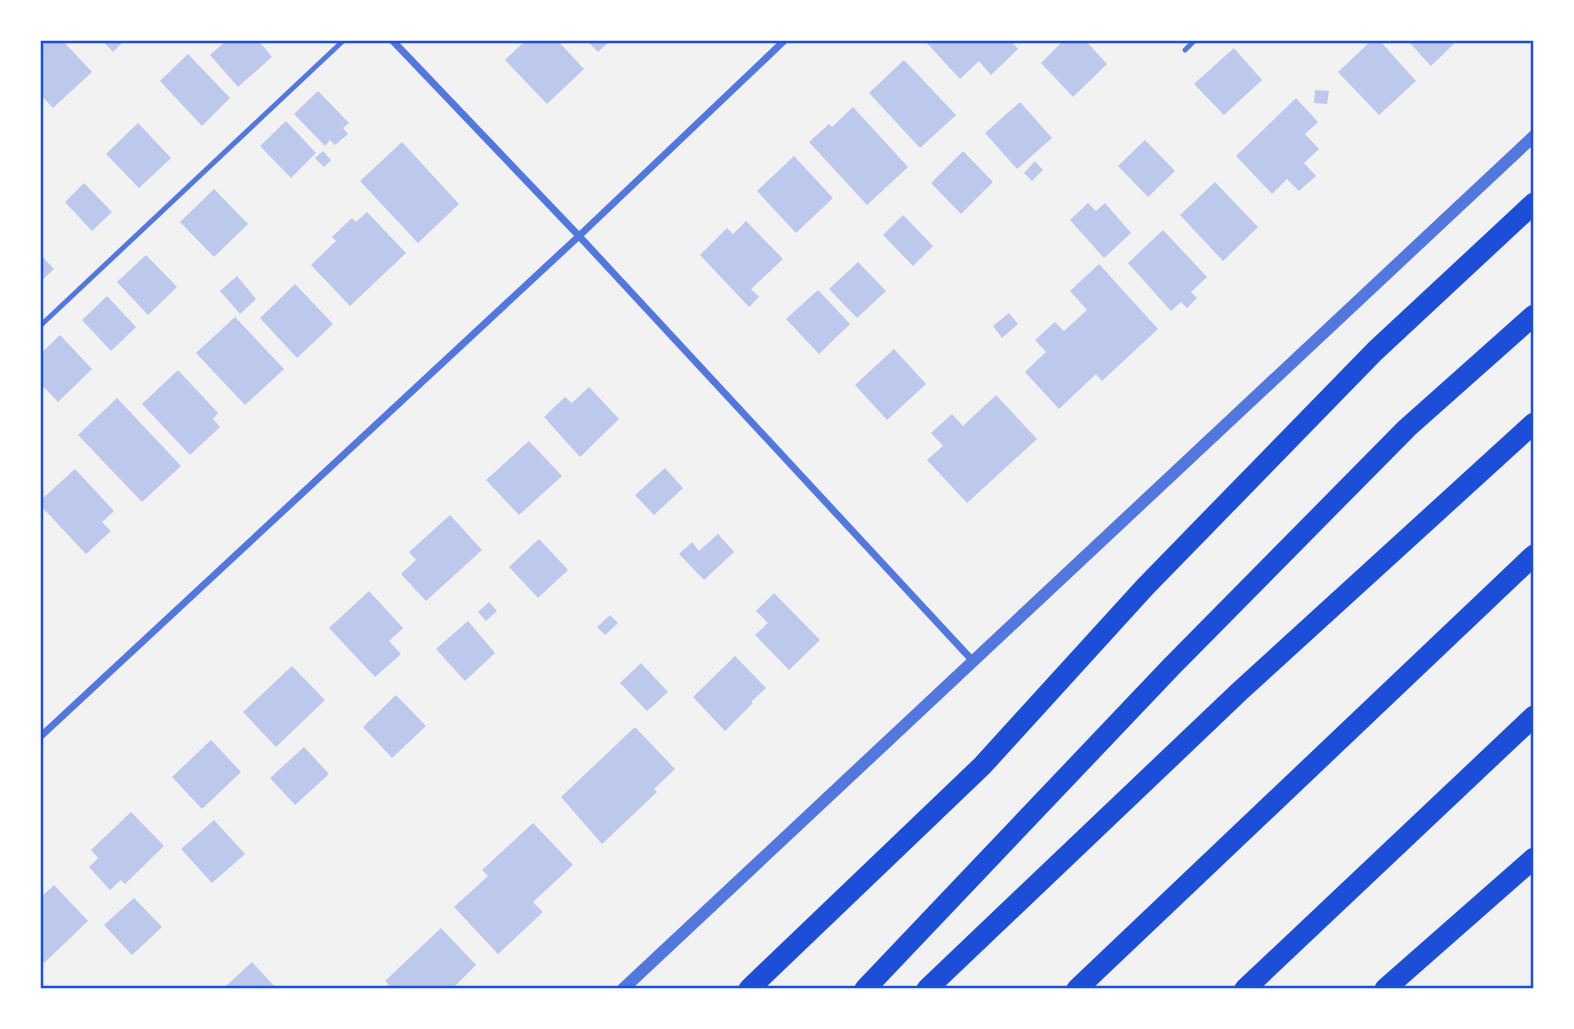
<svg xmlns="http://www.w3.org/2000/svg" width="1574" height="1029" viewBox="0 0 1574 1029" font-family="'Roboto Serif',serif">
<style>
.building{fill:#bdc9ec}
.lines{fill:none;stroke-linecap:round;stroke-linejoin:round}
.service{stroke:#5277de;stroke-width:5}
.minor{stroke:#5277de;stroke-width:7}
.tertiary{stroke:#5277de;stroke-width:12}
.motorway{stroke:#1d4ed8;stroke-width:21}
.neatline{fill:none;stroke:#1d4ed8;stroke-width:2.5}
</style>
<rect width="100%" height="100%" fill="#f2f2f2"/>
<g class="building">
<path d="M46,40H62L92,72L53,108L40,94V46Z"/>
<path d="M102,40H125L113,52Z"/>
<path d="M227,40H258L272,57L238,87L210,55Z"/>
<path d="M526,40H557L584,69L547,104L505,60Z"/>
<path d="M586,40H611L598,52Z"/>
<path d="M924,40H1010L1018,49L991,75L979,61L960,79Z"/>
<path d="M1064,40H1085L1107,64L1073,97L1041,63Z"/>
<path d="M1372,40H1379L1416,81L1379,115L1338,72Z"/>
<path d="M1407,40H1458L1431,66Z"/>
<path d="M1234,48L1262,80L1224,115L1194,84Z"/>
<path d="M188,54L230,98L202,126L160,81Z"/>
<path d="M904,60L956,115L920,148L869,93Z"/>
<path d="M1315,90L1329,91L1327,104L1314,103Z"/>
<path d="M318,91L349,123L343,128L348,134L335,145L330,140L325,146L294,114Z"/>
<path d="M1296,98L1318,122L1305,134L1319,149L1304,163L1316,176L1299,191L1287,179L1272,194L1236,156Z"/>
<path d="M1020,102L1052,138L1017,169L985,133Z"/>
<path d="M853,107L908,167L867,205L809,142L829,124L832,127Z"/>
<path d="M286,121L316,153L291,178L260,146Z"/>
<path d="M138,123L171,158L139,188L106,154Z"/>
<path d="M1145,140L1175,171L1148,197L1118,166Z"/>
<path d="M402,142L459,204L418,243L360,181Z"/>
<path d="M323,151L331,160L324,167L315,158Z"/>
<path d="M963,151L993,182L961,214L931,183Z"/>
<path d="M794,156L833,198L796,233L757,191Z"/>
<path d="M1035,161L1043,170L1032,181L1024,173Z"/>
<path d="M1215,182L1258,227L1223,261L1180,215Z"/>
<path d="M84,183L112,212L92,231L65,202Z"/>
<path d="M214,189L248,224L214,257L180,222Z"/>
<path d="M1088,203L1096,211L1105,203L1131,233L1104,258L1070,220Z"/>
<path d="M367,212L406,253L350,306L311,265L336,241L332,237L352,218L356,222Z"/>
<path d="M903,215L933,246L913,266L883,235Z"/>
<path d="M746,221L783,259L751,289L759,297L749,307L700,255L727,228L733,234Z"/>
<path d="M1163,230L1207,277L1191,292L1197,298L1187,308L1181,302L1171,311L1128,263Z"/>
<path d="M40,254L54,269L40,282Z"/>
<path d="M146,255L177,287L148,315L117,282Z"/>
<path d="M858,262L886,291L857,318L829,289Z"/>
<path d="M1099,264L1158,329L1102,381L1096,374L1059,409L1025,372L1046,352L1035,340L1055,322L1064,331L1087,310L1070,291Z"/>
<path d="M237,276L256,299L240,314L220,291Z"/>
<path d="M295,284L333,324L297,358L260,318Z"/>
<path d="M818,290L850,324L819,354L786,319Z"/>
<path d="M107,296L136,327L111,351L82,320Z"/>
<path d="M1009,313L1018,324L1002,338L993,326Z"/>
<path d="M235,317L284,369L245,405L196,353Z"/>
<path d="M60,335L92,369L58,402L40,383V354Z"/>
<path d="M894,349L926,384L887,420L855,385Z"/>
<path d="M178,370L218,413L213,419L220,427L190,455L142,404Z"/>
<path d="M589,387L619,419L580,457L544,417L565,397L572,403Z"/>
<path d="M996,395L1037,439L967,503L927,460L943,446L931,433L952,414L963,426Z"/>
<path d="M117,398L181,466L142,502L78,435Z"/>
<path d="M529,441L562,476L519,515L486,480Z"/>
<path d="M665,468L683,488L654,515L635,495Z"/>
<path d="M75,469L114,511L102,522L111,531L86,554L40,505V501Z"/>
<path d="M450,515L482,550L426,601L401,574L416,560L409,552Z"/>
<path d="M718,534L734,552L704,580L679,554L692,542L699,551Z"/>
<path d="M539,539L568,570L538,598L509,567Z"/>
<path d="M369,591L403,628L389,641L401,654L375,677L329,628Z"/>
<path d="M774,593L820,640L789,670L755,635L768,623L756,611Z"/>
<path d="M489,602L497,611L486,621L478,612Z"/>
<path d="M610,615L618,623L605,635L597,627Z"/>
<path d="M468,621L495,653L465,681L436,649Z"/>
<path d="M735,656L766,688L751,702L753,703L725,731L693,697Z"/>
<path d="M641,663L668,692L647,711L620,683Z"/>
<path d="M292,666L325,700L276,747L243,712Z"/>
<path d="M396,695L426,726L392,758L363,727Z"/>
<path d="M635,727L675,769L654,789L657,792L602,844L561,797Z"/>
<path d="M211,740L241,772L202,809L172,777Z"/>
<path d="M304,747L329,774L295,805L270,778Z"/>
<path d="M131,812L164,846L125,884L121,880L110,890L89,867L98,858L91,850Z"/>
<path d="M214,820L245,854L212,883L181,849Z"/>
<path d="M533,823L573,865L533,902L543,912L498,954L454,907L488,876L482,870Z"/>
<path d="M54,885L88,921L44,963L40,958V898Z"/>
<path d="M134,898L162,927L132,955L104,925Z"/>
<path d="M441,928L476,965L452,989H385L389,985L385,981Z"/>
<path d="M252,962L277,989H223Z"/>
</g>
<g class="lines">
<g class="service">
<path d="M1185,50L1195,40"/>
<path d="M40,326L344,40"/>
</g>
<g class="minor">
<path d="M392,40L579,236L972,660"/>
<path d="M40,737L579,236L785,40"/>
</g>
<path class="tertiary" d="M623,989L1534,136"/>
<g class="motorway">
<path d="M749,989L982,766L1145,587L1375,351L1534,203"/>
<path d="M865,989L1171,667L1407,428L1534,315"/>
<path d="M927,989L1240,691L1534,423"/>
<path d="M1077,989L1534,555"/>
<path d="M1245,989L1534,716"/>
<path d="M1385,989L1534,858"/>
</g>
</g>
<rect width="1574" height="1029" fill="none" stroke="#ffffff" stroke-width="84"/>
<rect x="42" y="42" width="1490" height="945" class="neatline"/>
</svg>
